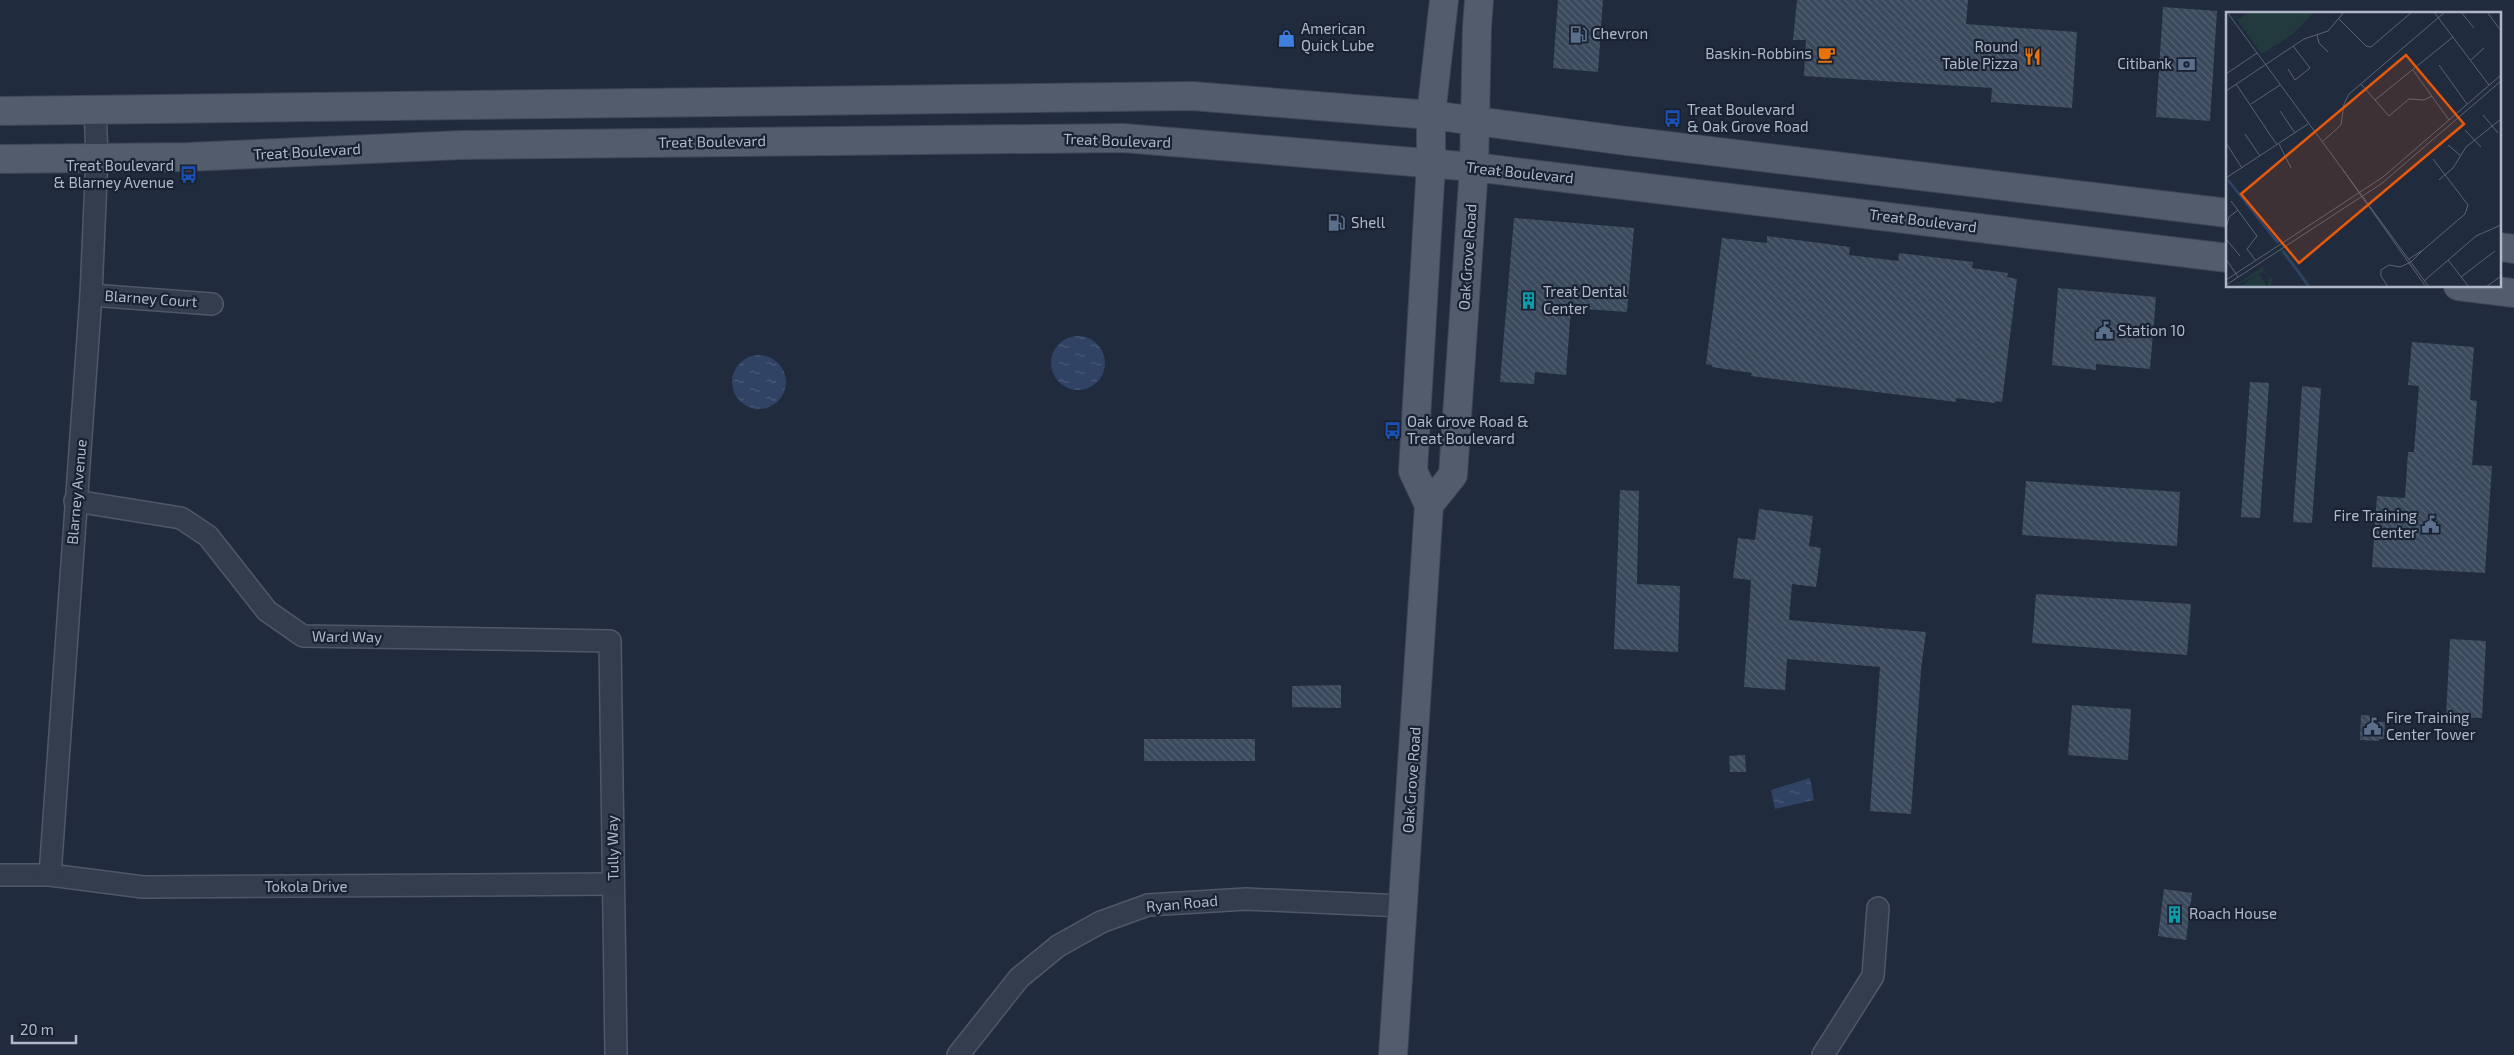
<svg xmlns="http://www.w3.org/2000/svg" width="2514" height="1055" viewBox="0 0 2514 1055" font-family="'Exo 2',sans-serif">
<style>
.water{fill:url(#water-ripples)}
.building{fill:url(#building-back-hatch)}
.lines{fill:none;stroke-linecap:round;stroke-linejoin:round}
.minor-casing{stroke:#4f5868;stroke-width:24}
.major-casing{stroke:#3d4656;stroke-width:30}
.minor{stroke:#343d4d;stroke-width:21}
.major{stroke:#525c6d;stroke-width:28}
.labels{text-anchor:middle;stroke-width:4.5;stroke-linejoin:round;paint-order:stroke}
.poi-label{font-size:15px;fill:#afb8c9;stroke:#192232;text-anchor:start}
.street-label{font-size:15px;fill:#afb8c9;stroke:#192232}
.inset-river{fill:none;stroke:#304364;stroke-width:2.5}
.inset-road{fill:none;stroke:#596375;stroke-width:1}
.view{fill:#e8590c;fill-opacity:0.15;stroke:#e8590c;stroke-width:2.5}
.inset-edge{fill:none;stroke:#afb8c9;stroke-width:2.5}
</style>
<defs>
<pattern id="water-ripples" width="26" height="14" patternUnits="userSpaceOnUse" patternTransform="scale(1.25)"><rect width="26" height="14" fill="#304364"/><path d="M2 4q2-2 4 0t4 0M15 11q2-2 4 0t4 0" fill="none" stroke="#4b5c79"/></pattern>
<pattern id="building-back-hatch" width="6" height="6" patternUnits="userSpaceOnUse" patternTransform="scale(1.25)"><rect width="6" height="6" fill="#3b495d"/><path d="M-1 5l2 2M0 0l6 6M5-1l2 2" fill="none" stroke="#556173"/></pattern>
</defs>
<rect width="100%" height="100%" fill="#202b3d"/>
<g class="water">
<circle cx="1078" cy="363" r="27"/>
<circle cx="759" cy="382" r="27"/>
<path d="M1810,778L1814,800L1775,809L1771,790Z"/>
</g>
<g class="building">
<path d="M1558,0H1603L1598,72L1553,68Z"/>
<path d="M1797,0H1968L1966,24L2077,32L2072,108L1991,102L1992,88L1804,76L1806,40H1793Z"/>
<path d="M2163,7L2217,11L2210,121L2156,117Z"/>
<path d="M1514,218L1634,228L1627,312L1571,308L1566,375L1535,372L1534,384L1500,382Z"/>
<path d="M1767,236L1850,247L1849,255L1898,261L1899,253L1973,262L1972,268L2008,273L2007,277L2017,279L2002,402L1996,401L1995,403L1956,398V402L1751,376L1752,373L1712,367V365L1706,364L1722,238L1767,243Z"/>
<path d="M2058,288L2156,297L2150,369L2096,364V370L2052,365Z"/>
<path d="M2412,342L2474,347L2470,400L2477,401L2472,465L2492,466L2485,573L2372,567L2377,496L2405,498L2408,452H2414L2419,386L2408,385Z"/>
<path d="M2250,382L2269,383L2260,518L2241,517Z"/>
<path d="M2302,386L2321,388L2312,523L2293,522Z"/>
<path d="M2026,481L2180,492L2177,546L2022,535Z"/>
<path d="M1620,490L1639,491L1637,584L1680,586L1678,652L1614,649Z"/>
<path d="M1759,509L1813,516L1809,546L1821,548L1816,587L1792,584L1789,620L1926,632L1921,670L1911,814L1870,811L1880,667L1787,659L1785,690L1744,687L1751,580L1733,578L1738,538L1755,540Z"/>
<path d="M2036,594L2191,604L2187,655L2032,643Z"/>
<path d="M2450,639L2486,641L2482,718L2446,717Z"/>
<path d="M1341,685V708L1292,707V686Z"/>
<path d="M2072,705L2131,709L2128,760L2068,755Z"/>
<path d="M2361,715L2378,716V722H2385L2384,739H2379V741L2360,740Z"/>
<rect x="1144" y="739" width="111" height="22"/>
<path d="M1745,755L1746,772H1730L1729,756Z"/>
<path d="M2164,889L2192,893L2186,940L2158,936Z"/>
</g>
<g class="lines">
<defs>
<g id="minor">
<path d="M91,295L212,304"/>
<path d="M75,501L181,518L208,536L267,611L303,636L610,641L616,1055"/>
<path d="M0,875H50L143,887L613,884"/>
<path d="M50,875L91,295L97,157L95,110"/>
<path d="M958,1055L1019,978L1058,946L1101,922L1148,905L1246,899L1403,906"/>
<path d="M1823,1055L1873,976L1878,908"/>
</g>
<g id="major">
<path d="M0,111L1192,96L1431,115L1619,140L2228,213"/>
<path d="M0,159L188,157L462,145L1123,138L1474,167L2228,258"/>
<path d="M2500,247L2514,249"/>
<path d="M2458,286L2514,293"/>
<path d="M1429,505L1453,475L1474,167L1477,27L1479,0"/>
<path d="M1393,1055L1429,505L1413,471L1431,164V115L1444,0"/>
</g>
</defs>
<use href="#minor" class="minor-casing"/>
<use href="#major" class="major-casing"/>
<use href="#minor" class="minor"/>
<use href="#major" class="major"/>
</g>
<defs>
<symbol id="fuel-bare" viewBox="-9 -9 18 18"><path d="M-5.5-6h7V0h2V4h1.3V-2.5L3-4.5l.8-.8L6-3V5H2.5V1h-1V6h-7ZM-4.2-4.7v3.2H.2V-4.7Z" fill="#5c6f8a" stroke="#192232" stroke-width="2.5" paint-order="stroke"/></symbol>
<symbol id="shop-bare" viewBox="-9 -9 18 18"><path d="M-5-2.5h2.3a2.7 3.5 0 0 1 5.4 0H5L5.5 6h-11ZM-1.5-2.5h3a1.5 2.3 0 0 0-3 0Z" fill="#3f7fe0" stroke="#192232" stroke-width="2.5" paint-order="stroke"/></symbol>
<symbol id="cafe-bare" viewBox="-9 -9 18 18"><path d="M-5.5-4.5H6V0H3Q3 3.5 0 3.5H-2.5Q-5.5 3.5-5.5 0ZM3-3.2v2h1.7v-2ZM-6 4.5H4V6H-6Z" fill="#e8710a" stroke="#192232" stroke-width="2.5" paint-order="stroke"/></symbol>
<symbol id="restaurant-bare" viewBox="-9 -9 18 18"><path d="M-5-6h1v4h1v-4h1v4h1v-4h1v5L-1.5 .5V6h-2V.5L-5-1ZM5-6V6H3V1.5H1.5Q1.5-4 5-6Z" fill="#e8710a" stroke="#192232" stroke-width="2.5" paint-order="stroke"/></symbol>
<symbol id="bank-bare" viewBox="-9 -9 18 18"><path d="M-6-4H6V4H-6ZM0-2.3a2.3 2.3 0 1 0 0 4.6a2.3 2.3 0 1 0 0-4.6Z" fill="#5c6f8a" stroke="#192232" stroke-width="2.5" paint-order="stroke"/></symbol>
<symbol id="bus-bare" viewBox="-9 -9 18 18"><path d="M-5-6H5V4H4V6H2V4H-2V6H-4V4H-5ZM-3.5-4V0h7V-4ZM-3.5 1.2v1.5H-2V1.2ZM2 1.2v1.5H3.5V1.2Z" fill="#1a4fb4" stroke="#192232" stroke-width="2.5" paint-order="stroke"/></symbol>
<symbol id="building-bare" viewBox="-9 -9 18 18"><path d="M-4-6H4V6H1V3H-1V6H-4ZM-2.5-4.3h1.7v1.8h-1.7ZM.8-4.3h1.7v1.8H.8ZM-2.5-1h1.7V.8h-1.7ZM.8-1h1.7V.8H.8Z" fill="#0f9aa8" stroke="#192232" stroke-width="2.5" paint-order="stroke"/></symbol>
<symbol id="civic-bare" viewBox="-9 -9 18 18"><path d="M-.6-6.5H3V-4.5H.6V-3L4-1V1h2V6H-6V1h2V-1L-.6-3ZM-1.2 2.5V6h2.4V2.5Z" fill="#5c6f8a" stroke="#192232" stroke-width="2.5" paint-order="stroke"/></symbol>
</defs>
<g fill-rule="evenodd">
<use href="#fuel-bare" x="1566" y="22" width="25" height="25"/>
<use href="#shop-bare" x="1274" y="26" width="25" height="25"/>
<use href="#cafe-bare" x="1814" y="42" width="25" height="25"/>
<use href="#restaurant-bare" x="2020" y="44" width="25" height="25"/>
<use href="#bank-bare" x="2174" y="52" width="25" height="25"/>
<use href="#bus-bare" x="1660" y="106" width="25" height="25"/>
<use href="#bus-bare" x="176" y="162" width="25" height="25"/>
<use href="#fuel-bare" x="1324" y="210" width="25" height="25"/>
<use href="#building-bare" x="1516" y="288" width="25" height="25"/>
<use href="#civic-bare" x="2092" y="318" width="25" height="25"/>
<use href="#bus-bare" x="1380" y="418" width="25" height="25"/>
<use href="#civic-bare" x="2418" y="512" width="25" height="25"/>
<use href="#civic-bare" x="2360" y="714" width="25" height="25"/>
<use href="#building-bare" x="2162" y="902" width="25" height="25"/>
</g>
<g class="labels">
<g class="poi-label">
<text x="1301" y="34">American<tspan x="1301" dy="17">Quick Lube</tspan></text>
<text x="1592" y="39">Chevron</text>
<text x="2018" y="52" text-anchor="end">Round<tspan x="2018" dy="17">Table Pizza</tspan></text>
<text x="1812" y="59" text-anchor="end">Baskin-Robbins</text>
<text x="2172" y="69" text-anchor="end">Citibank</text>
<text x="1687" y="115">Treat Boulevard<tspan x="1687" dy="17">&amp; Oak Grove Road</tspan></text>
<text x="174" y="171" text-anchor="end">Treat Boulevard<tspan x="174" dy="17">&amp; Blarney Avenue</tspan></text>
<text x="1351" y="228">Shell</text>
<text x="1543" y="297">Treat Dental<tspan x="1543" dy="17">Center</tspan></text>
<text x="2118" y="336">Station 10</text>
<text x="1407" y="427">Oak Grove Road &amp;<tspan x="1407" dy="17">Treat Boulevard</tspan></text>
<text x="2417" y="521" text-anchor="end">Fire Training<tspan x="2417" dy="17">Center</tspan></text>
<text x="2386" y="723">Fire Training<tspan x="2386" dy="17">Center Tower</tspan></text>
<text x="2189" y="919">Roach House</text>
</g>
<g class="street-label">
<text transform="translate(1117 141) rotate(2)" y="5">Treat Boulevard</text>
<text transform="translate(712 142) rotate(-1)" y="5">Treat Boulevard</text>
<text transform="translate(307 152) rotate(-3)" y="5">Treat Boulevard</text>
<text transform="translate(1520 173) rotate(6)" y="5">Treat Boulevard</text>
<text transform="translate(1923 221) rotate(7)" y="5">Treat Boulevard</text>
<text transform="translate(1468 257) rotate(-86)" y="5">Oak Grove Road</text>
<text transform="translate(151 299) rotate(4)" y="5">Blarney Court</text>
<text transform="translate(77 492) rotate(-85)" y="5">Blarney Avenue</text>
<text transform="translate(347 637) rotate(1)" y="5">Ward Way</text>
<text transform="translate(1412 780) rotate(-86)" y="5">Oak Grove Road</text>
<text transform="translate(613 848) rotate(-91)" y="5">Tully Way</text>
<text x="306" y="892">Tokola Drive</text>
<text transform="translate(1182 904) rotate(-5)" y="5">Ryan Road</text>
</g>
</g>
<g transform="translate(2226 12)">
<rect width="275" height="275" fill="#202b3d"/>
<path d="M57,236L82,269L85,275L53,239Z" fill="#223a3e"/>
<path d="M23,0H88L67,22L36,42L11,8ZM38,254L37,258L46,267L45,274L42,275L43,264L36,260L7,275ZM33,262L40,273L38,275H13Z" fill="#223a3e"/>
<path class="inset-river" d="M2,168L52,231M57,239L83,275"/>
<path class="inset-road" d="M1,0L203,275M208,0L263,73M235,0L248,16M261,0L275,19M113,7L140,34L145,35L186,0M91,23L93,31L102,40M245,48L258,36M213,53L241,92M62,57L69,68L84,56L67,34M187,58L223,108M0,62L31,41M10,72L51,133M135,72L163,104L183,87L198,88L206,84M0,79L78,27L102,19L118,0M149,88L227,25M25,92L54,73M54,99L69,121M257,103L272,121M239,118L255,135M19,122L34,144M96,130L115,113L118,92L123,82L219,0M0,131L16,156M53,132L65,156M222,133L235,144M117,158L200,275M0,166L82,112M213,168L227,156L240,135L275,107M5,189L31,224L21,237L30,249M0,216L3,205L12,198M0,227L14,244M197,238L239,202L242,193L207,147M0,247L12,265M222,248L243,275M235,265L269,239M0,268L157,165L275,63M198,269L250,224L275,213M0,273L155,172L275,69M162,275L155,264V258L163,253L174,255L185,250L197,238L183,247M260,275L275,264"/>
<path class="view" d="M180,43L238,112L73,251L15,182Z"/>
<rect width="275" height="275" class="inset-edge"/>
</g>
<path d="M12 1035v8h64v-8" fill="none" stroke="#afb8c9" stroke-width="2.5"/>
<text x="20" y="1035" font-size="15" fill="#afb8c9" stroke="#192232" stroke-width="4" paint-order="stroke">20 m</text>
</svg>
